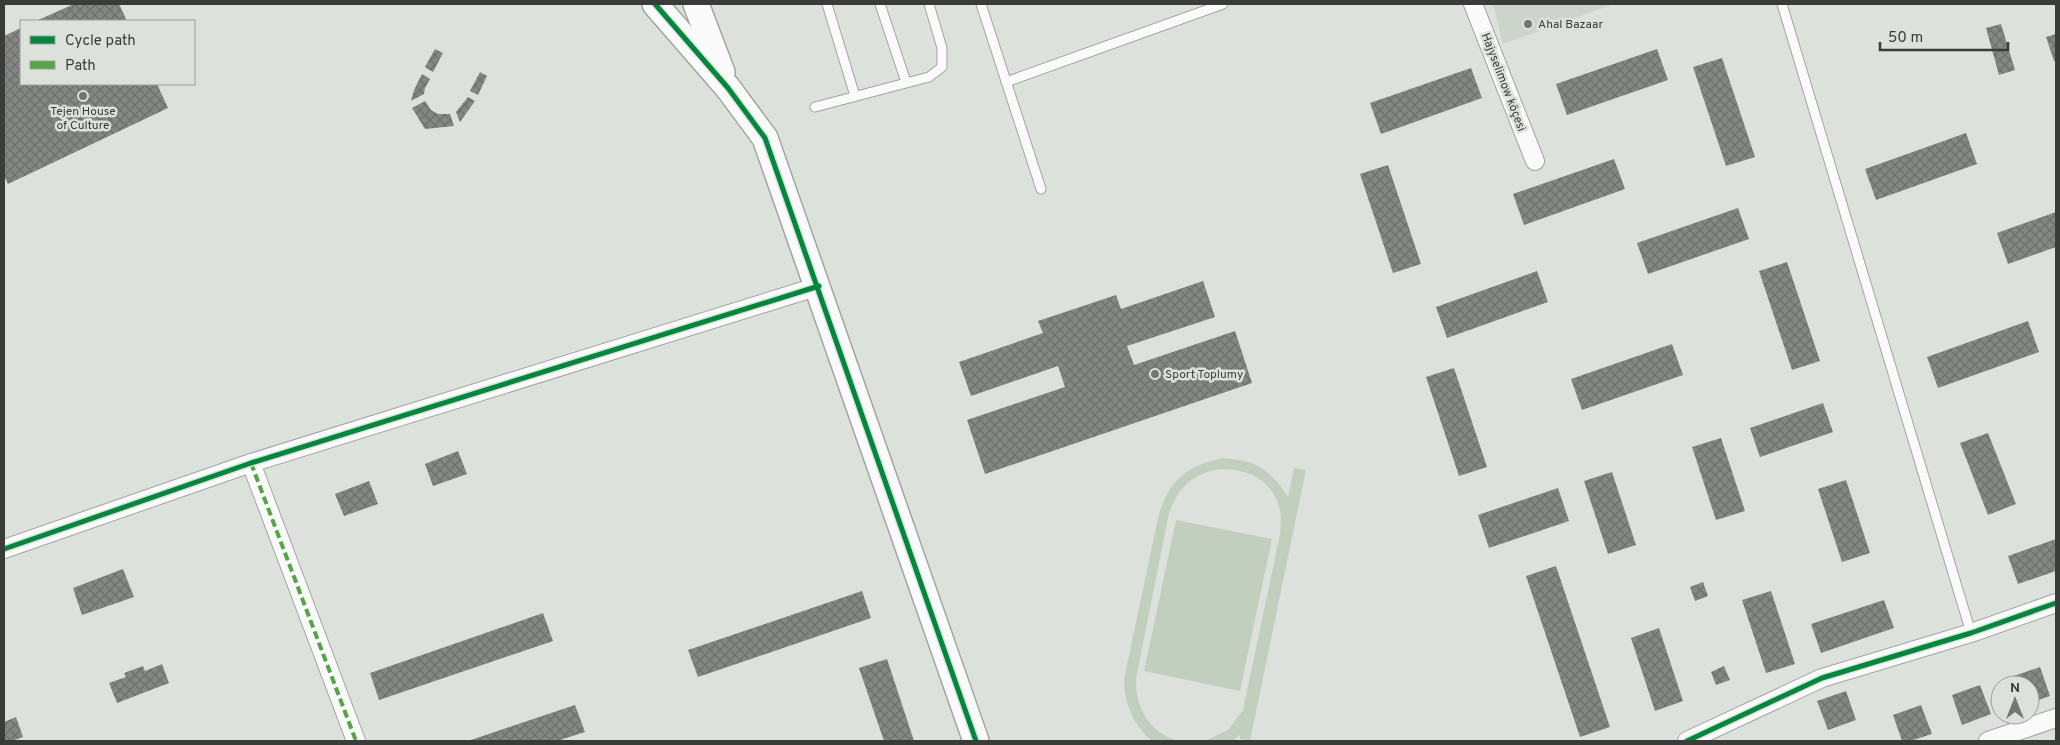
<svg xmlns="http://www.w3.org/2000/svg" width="2060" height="745" viewBox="0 0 2060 745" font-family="Overpass,sans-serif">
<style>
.built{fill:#ccd4cb}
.grass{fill:#c2cfbf}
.building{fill:url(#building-cross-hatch)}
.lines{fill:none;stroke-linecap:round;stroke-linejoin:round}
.lane-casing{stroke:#a2a5a2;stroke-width:11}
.street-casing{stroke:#a2a5a2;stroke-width:20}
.secondary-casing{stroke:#a2a5a2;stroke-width:28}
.lane{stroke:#fafafa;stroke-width:9}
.street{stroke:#fafafa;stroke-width:18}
.secondary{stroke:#fafafa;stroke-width:25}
.quiet{stroke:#54a645;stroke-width:4;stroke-dasharray:8 4;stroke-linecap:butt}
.cycleway-casing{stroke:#dce2db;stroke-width:8}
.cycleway{stroke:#00873e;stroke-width:5}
.poi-dot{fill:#737672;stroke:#dce2db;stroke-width:2}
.labels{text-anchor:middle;stroke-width:5;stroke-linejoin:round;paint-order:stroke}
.poi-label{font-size:12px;fill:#3a3c39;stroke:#dce2db;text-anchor:start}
.street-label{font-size:12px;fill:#3a3c39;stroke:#dce2db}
</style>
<defs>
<pattern id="building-cross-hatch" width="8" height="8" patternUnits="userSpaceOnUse" patternTransform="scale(1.25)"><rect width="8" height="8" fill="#848784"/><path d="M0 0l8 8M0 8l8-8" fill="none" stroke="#6d706d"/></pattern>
</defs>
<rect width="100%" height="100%" fill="#dde1dc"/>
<path class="built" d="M1493,4H1614L1503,44Z"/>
<g class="grass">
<path d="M1223,458C1256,460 1270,469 1288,497L1294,468L1306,470L1250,741L1240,739V735L1233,741H1205L1228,730L1243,710L1280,534C1281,524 1282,514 1278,503C1264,464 1207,458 1182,489C1176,496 1172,505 1169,513L1136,679C1136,709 1148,730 1177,741H1152C1132,724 1125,704 1124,679L1158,518C1168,481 1186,466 1223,458Z"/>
<path d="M1176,520L1272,539L1240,691L1144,671Z"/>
</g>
<g class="building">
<path d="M74,4H119L127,21H36Z"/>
<path d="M2001,24L2015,70L1999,75L1986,28Z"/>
<path d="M21,28V84H157L168,108L8,184L4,176V36Z"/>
<path d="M2056,34V61H2054L2046,37Z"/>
<path d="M435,49L443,53L433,72L425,67Z"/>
<path d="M1657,49L1668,80L1567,115L1556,84Z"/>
<path d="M1722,58L1755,157L1726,166L1693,67Z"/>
<path d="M1471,68L1482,98L1381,134L1370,103Z"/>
<path d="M480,72L487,76L478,95L470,91Z"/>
<path d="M422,74L430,79L425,88L424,94L411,101L414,90Z"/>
<path d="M468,97L475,101L460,122L456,112Z"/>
<path d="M425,101L431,110L438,114H450L454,126L425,129L412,108Z"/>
<path d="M1966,133L1977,164L1876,200L1865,169Z"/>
<path d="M1614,159L1625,189L1524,225L1513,194Z"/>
<path d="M1388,165L1421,264L1393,273L1360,174Z"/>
<path d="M1738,208L1749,239L1648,274L1637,243Z"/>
<path d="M2056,212V247L2008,264L1997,233Z"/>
<path d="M1787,262L1820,361L1792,370L1759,271Z"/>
<path d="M1537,271L1548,302L1447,338L1436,307Z"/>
<path d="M1203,281L1215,317L1127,346L1134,365L1235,331L1252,383L985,474L967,420L1065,387L1058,366L971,396L959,362L1043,333L1038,321L1116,295L1121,309Z"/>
<path d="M2028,321L2039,352L1938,388L1927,357Z"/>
<path d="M1672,344L1683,375L1582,410L1571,379Z"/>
<path d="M1454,368L1487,467L1459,476L1426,377Z"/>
<path d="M1823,403L1833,432L1760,457L1750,428Z"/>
<path d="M1988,433L2016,504L1988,515L1960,443Z"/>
<path d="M1721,438L1745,511L1716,520L1692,447Z"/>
<path d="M458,451L467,474L433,486L425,464Z"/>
<path d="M1612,472L1636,545L1608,554L1584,481Z"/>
<path d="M1846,480L1870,553L1842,562L1818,489Z"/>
<path d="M369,481L378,504L344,516L335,494Z"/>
<path d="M1558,488L1569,521L1489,548L1478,515Z"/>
<path d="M2056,539V571L2018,584L2008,556Z"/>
<path d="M1556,566L1610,727L1580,737L1526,576Z"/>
<path d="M123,569L134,597L82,615L73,588Z"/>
<path d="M1703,582L1708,596L1695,601L1690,587Z"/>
<path d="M862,591L871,618L698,677L688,650Z"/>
<path d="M1771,591L1795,664L1766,673L1742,600Z"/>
<path d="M1884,600L1894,628L1821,653L1811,624Z"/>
<path d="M543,613L553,641L379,700L370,673Z"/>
<path d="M1659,628L1683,701L1655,711L1631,638Z"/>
<path d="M887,659L914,741H884L859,668Z"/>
<path d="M162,664L169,683L117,703L109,683L126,677L124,673L143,666L145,671Z"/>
<path d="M1724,666L1730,680L1716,685L1711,672Z"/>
<path d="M2040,667L2050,696L2030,703V685H2013L2011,677Z"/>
<path d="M1980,685L1991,714L1962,725L1952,695Z"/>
<path d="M1846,691L1856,720L1828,730L1817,701Z"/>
<path d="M575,705L585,732L557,741H468Z"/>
<path d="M1921,705L1932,734L1910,741H1902L1893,715Z"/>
<path d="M16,717L23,737L12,741H4V722Z"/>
</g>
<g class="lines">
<defs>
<g id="lane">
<path d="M827,4L855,96"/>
<path d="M880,4L906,82"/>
<path d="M981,4L1041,189"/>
<path d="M1782,4L1971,633"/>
<path d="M1006,82L1223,4"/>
<path d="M815,107L929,77L942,67V48L929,4"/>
</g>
<g id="street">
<path d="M1473,4L1535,161"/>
<path d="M251,463L356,741"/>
<path d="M4,549L251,463L819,286"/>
<path d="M1687,741L1822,678L1971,633L2056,603"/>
<path d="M1988,741L2056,718"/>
</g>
<g id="secondary">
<path d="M655,4L728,88L765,138L976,741"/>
<path d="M696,4L722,72"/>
</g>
</defs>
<use href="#lane" class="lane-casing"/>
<use href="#street" class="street-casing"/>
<use href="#secondary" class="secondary-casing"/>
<use href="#lane" class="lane"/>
<use href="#street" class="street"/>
<use href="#secondary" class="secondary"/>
<path class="quiet" d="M251,463L356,741"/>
<defs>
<g id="cycleway">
<path d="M655,4L728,88L765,138L976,741"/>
<path d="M4,549L251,463L819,286"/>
<path d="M1687,741L1822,678L1971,633L2056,603"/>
</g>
</defs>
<use href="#cycleway" class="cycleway-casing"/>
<use href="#cycleway" class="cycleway"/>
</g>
<g class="poi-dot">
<circle cx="1528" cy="24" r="5"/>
<circle cx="83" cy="96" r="5"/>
<circle cx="1155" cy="374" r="5"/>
</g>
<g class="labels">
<g class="poi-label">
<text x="1538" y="28">Ahal Bazaar</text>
<text x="83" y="115" text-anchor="middle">Tejen House<tspan x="83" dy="14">of Culture</tspan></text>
<text x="1165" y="378">Sport Toplumy</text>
</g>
<g class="street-label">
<text transform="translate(1504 82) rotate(69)" y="4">Hajyselimow köçesi</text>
</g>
</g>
<rect width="2060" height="745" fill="none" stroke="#3a3c39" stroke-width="10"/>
<rect x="20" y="20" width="175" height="65" fill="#dce2db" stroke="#9ba09a"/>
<rect x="30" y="36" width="25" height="8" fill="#00873e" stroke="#9ba09a"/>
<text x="65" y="45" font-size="15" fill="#3a3c39">Cycle path</text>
<rect x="30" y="61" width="25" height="8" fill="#54a645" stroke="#9ba09a"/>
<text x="65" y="70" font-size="15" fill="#3a3c39">Path</text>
<g transform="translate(2015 700)"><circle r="24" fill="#dce2db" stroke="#9ba09a"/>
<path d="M0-4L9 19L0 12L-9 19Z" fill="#737672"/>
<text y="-8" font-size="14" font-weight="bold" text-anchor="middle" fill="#3a3c39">N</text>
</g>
<path d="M1880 42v8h128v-8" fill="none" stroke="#3a3c39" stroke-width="2.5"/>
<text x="1888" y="42" font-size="15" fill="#3a3c39" stroke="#dce2db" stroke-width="4" paint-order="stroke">50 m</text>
</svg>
